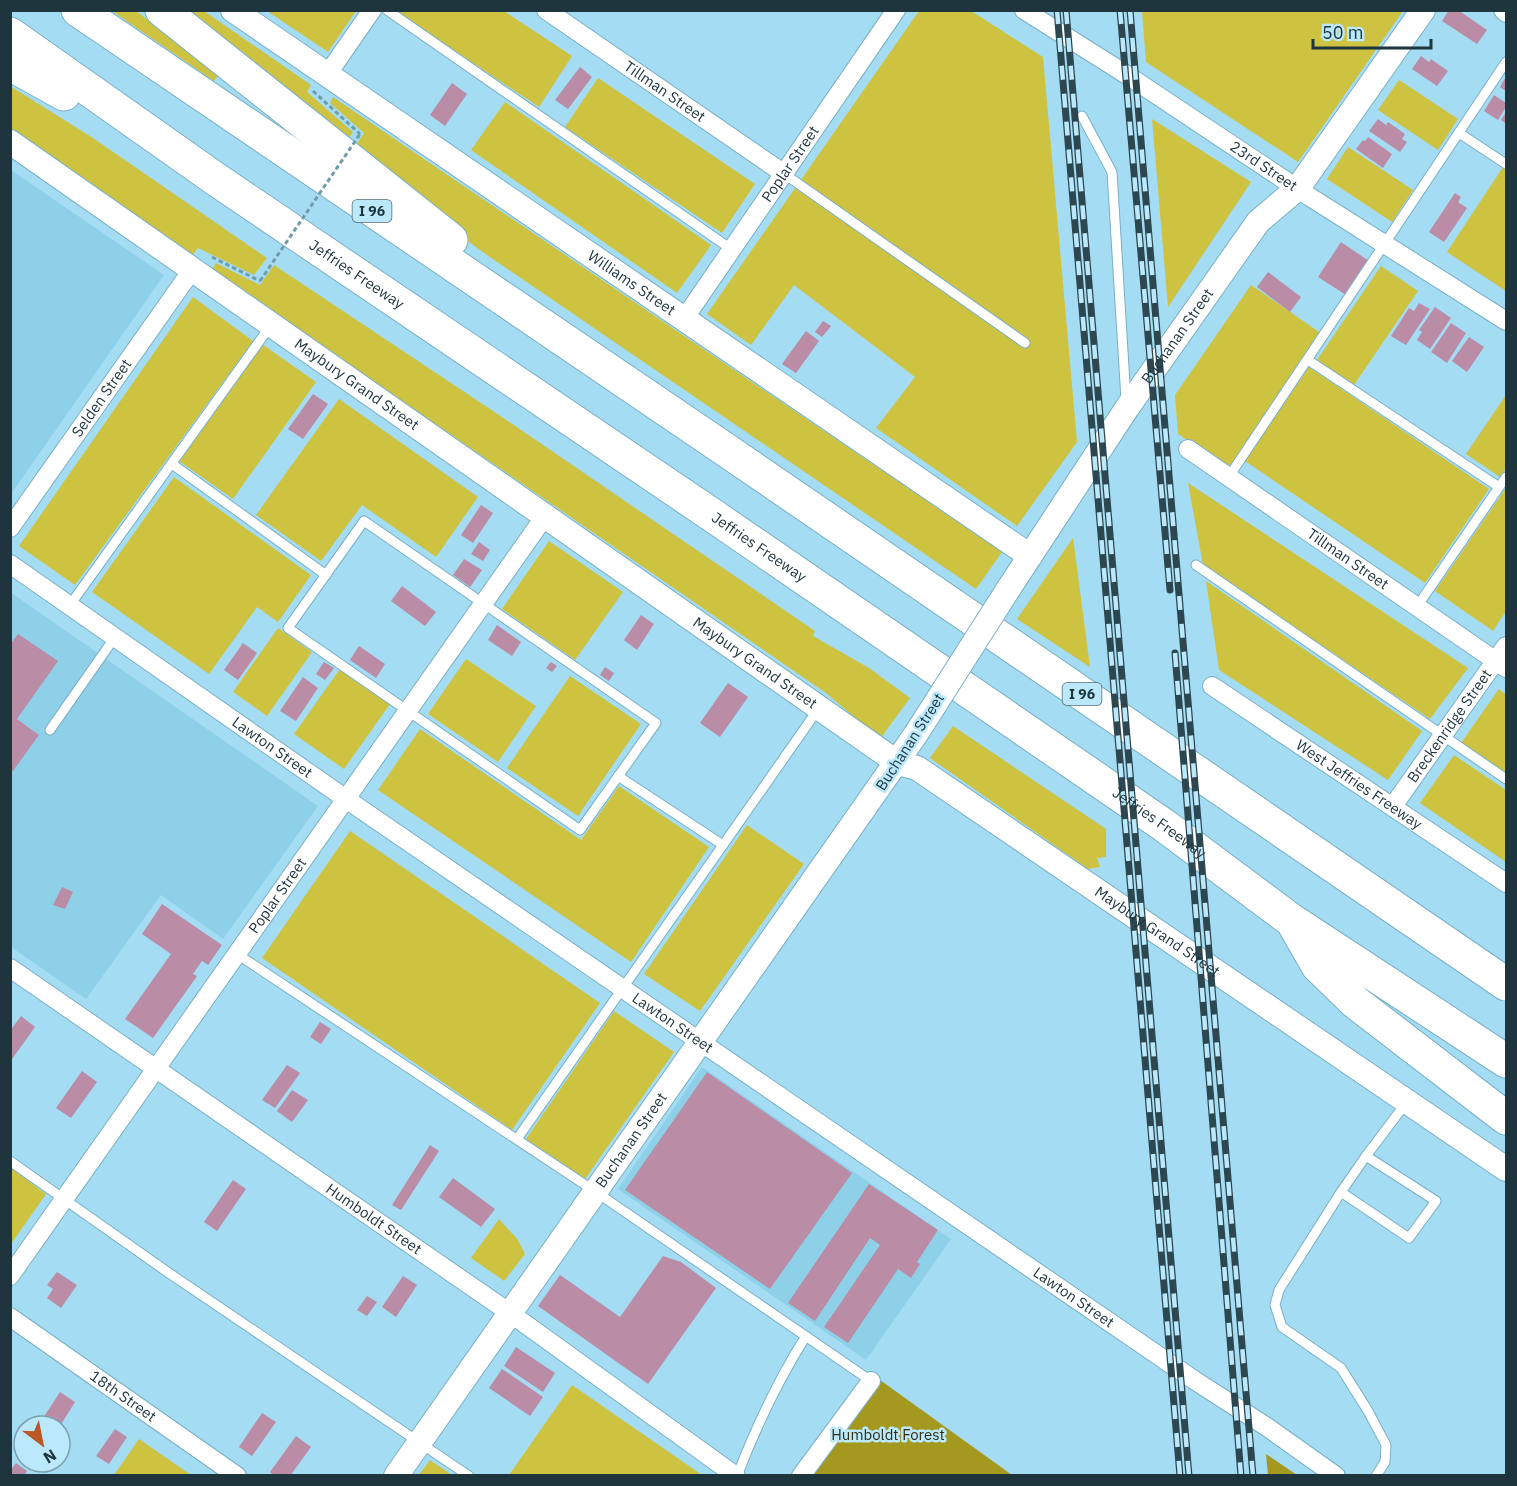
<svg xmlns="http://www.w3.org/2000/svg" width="1517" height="1486" viewBox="0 0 1517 1486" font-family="'IBM Plex Sans',sans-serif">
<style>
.built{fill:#8fd0e9}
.green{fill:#cec241}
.forest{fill:#a4991e}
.building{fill:#ba8ca6}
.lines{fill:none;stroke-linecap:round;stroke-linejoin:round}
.service-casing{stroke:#79b0c6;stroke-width:11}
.minor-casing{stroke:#79b0c6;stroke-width:20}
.tertiary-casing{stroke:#79b0c6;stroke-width:26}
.motorway-casing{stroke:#79b0c6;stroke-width:35}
.path{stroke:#709cad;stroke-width:3;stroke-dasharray:4.5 3;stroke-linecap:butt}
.service{stroke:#fff;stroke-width:9}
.minor{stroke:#fff;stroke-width:18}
.tertiary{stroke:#fff;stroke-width:24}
.motorway{stroke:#fff;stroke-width:33}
.rail-casing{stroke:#2c4750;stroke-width:7}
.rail{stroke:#bbe8fa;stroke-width:4.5;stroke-dasharray:14;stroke-linecap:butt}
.tertiary-bridge-casing{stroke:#79b0c6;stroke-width:26;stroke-linecap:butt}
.path-bridge{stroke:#709cad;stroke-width:3;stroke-dasharray:4.5 3;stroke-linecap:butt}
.tertiary-bridge{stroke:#fff;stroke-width:24}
.labels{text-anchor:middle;stroke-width:5;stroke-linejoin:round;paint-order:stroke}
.shield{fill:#bbe8fa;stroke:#4d6b76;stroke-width:1.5}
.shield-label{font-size:14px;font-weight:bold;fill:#1e353d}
.street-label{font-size:15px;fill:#1e353d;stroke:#bbe8fa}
.park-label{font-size:15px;fill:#302e15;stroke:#bbe8fa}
</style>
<rect width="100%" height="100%" fill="#a4dcf3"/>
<g class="built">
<path d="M11,170L164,275L11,494Z"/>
<path d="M10,592L318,806L223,939L161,895L86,999L11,947Z"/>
<path d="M702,1067L951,1239L866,1360L618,1189Z"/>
</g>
<g class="green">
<path d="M112,11H136L219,74L214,81Z"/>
<path d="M171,11H204L311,85L307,92L353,132L343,147Z"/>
<path d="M267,11H356L328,52Z"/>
<path d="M395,11H504L572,56L539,107Z"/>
<path d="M919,11H971L1043,57L1077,442L1017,526L876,428L915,377L794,285L751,345L707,314Z"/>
<path d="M1142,11V10L1403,11L1298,162L1146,62Z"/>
<path d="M598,78L755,184L722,233L565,127Z"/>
<path d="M1399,80L1458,119L1438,150L1378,110Z"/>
<path d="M10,86L93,138L267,258L254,275L198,248L192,256L11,131Z"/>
<path d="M333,97L1002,552L976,589L487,255L409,199L351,153L364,133L330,103Z"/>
<path d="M505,102L711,245L677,293L471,150Z"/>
<path d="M1152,119L1251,182L1168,307Z"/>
<path d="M1348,147L1413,190L1392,222L1327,179Z"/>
<path d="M1503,167L1506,169V291L1447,252Z"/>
<path d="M216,263L260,285L274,265L505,419L815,631L813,636L869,668L910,698L880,739L826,693L212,270Z"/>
<path d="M1381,266L1418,291L1354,385L1317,360Z"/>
<path d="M1251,285L1322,334L1230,469L1178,434L1175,395Z"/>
<path d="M193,297L253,341L75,585L19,546Z"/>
<path d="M262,344L316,382L233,499L179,461Z"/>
<path d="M1309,367L1489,489L1425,583L1245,461Z"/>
<path d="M1506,395V468L1500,477L1466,454Z"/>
<path d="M339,399L478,497L436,557L362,505L321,561L256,515Z"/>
<path d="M174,477L311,575L278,622L257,607L209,674L92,592Z"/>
<path d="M1188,483L1468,668L1430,719L1203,565Z"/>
<path d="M1506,488V611L1493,631L1435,591Z"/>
<path d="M1073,538L1090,667L1017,619Z"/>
<path d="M549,541L623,592L575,660L502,609Z"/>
<path d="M1206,581L1422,731L1388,780L1219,670Z"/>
<path d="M278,628L312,652L267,716L233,692Z"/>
<path d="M466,659L536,706L498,762L428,714Z"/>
<path d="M340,669L390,704L344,769L294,734Z"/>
<path d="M570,676L641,724L578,816L507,768Z"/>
<path d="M1499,689L1506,695V774L1461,743Z"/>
<path d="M953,726L1106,829V857L1097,858L1100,867L1088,869L930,758Z"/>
<path d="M420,729L581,840L619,786L709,847L631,962L378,790Z"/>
<path d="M1454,755L1506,790V862L1420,803Z"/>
<path d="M747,825L804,864L700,1011L644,974Z"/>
<path d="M350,831L600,1003L512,1130L262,958Z"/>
<path d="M614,1011L674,1052L585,1179L526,1139Z"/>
<path d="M11,1168L46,1194L11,1244Z"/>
<path d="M499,1219L518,1240L525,1254L504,1281L471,1258Z"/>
<path d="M572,1385L702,1475H509Z"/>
<path d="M139,1439L191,1475H114Z"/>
<path d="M430,1460L452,1475H419Z"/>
</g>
<g class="forest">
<path d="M880,1380L1012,1475L810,1476Z"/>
<path d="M1266,1454L1297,1475H1268Z"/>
</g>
<g class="building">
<path d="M1449,10H1458L1487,30L1477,44L1442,21Z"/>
<path d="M1421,56L1429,62L1431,59L1448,71L1437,86L1412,69Z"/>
<path d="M580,67L592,77L568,109L555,100Z"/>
<path d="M1506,77V91L1500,87Z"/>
<path d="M452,83L467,94L445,126L430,115Z"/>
<path d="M1494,95L1506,103V107L1498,120L1484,111Z"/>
<path d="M1506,112V124L1501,120Z"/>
<path d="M1378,119L1386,125L1388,122L1405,134L1402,139L1407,142L1400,152L1369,131Z"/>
<path d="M1368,137L1392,154L1383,168L1356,149L1363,140L1365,141Z"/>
<path d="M1455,193L1461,197L1458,202L1467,208L1444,242L1429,232Z"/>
<path d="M1341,242L1369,261L1346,295L1318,277Z"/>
<path d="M1268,272L1301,297L1290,312L1257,287Z"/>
<path d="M1419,303L1430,309L1406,345L1391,336L1409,308L1414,311Z"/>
<path d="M1435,307L1451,318L1430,349L1417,340L1422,332L1419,330Z"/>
<path d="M823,321L831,326L822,337L815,332Z"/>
<path d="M1451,323L1466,333L1447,363L1431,352Z"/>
<path d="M806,331L819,341L796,373L782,364Z"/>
<path d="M1469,337L1484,347L1467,372L1452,361Z"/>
<path d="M313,394L328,404L303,439L288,429Z"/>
<path d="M481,505L493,513L473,543L461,535Z"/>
<path d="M479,542L490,550L483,561L471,554Z"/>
<path d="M464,559L482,570L470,587L453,575Z"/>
<path d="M402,586L436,612L425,626L391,601Z"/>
<path d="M641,615L654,624L637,650L624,640Z"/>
<path d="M497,625L521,642L512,656L488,640Z"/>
<path d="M18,634L58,661L17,719L39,735L10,775V645Z"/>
<path d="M243,643L257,653L238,680L224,670Z"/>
<path d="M359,646L385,664L376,678L350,660Z"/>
<path d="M324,662L334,668L325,680L316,674Z"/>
<path d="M551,662L557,666L552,672L546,668Z"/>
<path d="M605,667L614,673L609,681L600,675Z"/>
<path d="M303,677L318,688L296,721L280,711Z"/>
<path d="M728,683L748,697L720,737L700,723Z"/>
<path d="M62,887L73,892L65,909L53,905Z"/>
<path d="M162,904L222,945L208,965L202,961L193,974L197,976L153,1038L125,1019L171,954L142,934Z"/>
<path d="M21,1016L35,1027L10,1062V1031Z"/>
<path d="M320,1022L331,1029L321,1044L310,1037Z"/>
<path d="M287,1065L300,1073L275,1108L262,1100Z"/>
<path d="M82,1071L97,1082L71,1118L56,1108Z"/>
<path d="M707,1072L852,1173L770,1289L625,1190Z"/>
<path d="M292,1090L308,1100L292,1122L277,1111Z"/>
<path d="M430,1145L439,1151L401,1210L392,1205Z"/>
<path d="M453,1178L495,1209L481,1227L439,1197Z"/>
<path d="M233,1180L246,1189L217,1231L204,1222Z"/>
<path d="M869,1184L938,1230L917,1262L920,1264L911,1278L898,1269L848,1343L824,1327L880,1245L870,1238L815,1321L788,1303Z"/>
<path d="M663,1256L681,1262L716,1288L648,1384L538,1306L560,1275L620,1317Z"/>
<path d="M57,1272L77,1285L61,1308L47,1298L53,1289L47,1285Z"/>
<path d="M403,1276L417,1285L396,1317L382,1307Z"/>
<path d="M367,1296L377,1302L367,1316L357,1310Z"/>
<path d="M516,1347L555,1373L543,1392L504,1366Z"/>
<path d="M502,1369L543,1397L530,1416L489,1388Z"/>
<path d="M60,1392L75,1402L60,1426H38Z"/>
<path d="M262,1413L276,1422L252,1456L239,1447Z"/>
<path d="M115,1429L127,1437L109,1464L96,1456Z"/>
<path d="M296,1436L311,1447L290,1476H274L270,1472Z"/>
<path d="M16,1463L27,1471L24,1476H10V1471Z"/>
</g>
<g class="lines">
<defs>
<g id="service">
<path d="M387,10L731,249"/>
<path d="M1082,116L1112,172L1126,400"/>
<path d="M1459,133L1506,164"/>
<path d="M783,173L1025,343"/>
<path d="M1308,360L1499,487"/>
<path d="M172,464L326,575"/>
<path d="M1228,478L1506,62"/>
<path d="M364,521L656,723L580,830L288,628Z"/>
<path d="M1196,565L1506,779"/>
<path d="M70,605L271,325"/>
<path d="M1416,608L1506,477"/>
<path d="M50,730L115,637"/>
<path d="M618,776L723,845"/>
<path d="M237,954L596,1192L871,1381"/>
<path d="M517,1139L819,708"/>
<path d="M10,1161L166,1271L469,1476"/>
<path d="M1341,1192L1366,1156"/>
<path d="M737,1476C756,1427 778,1380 806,1336"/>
<path d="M1376,1476L1385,1462L1386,1445L1368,1411L1341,1368L1282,1327L1275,1305L1279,1290L1341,1192L1409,1238L1436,1201L1366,1156L1406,1103"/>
</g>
<g id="minor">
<path id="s1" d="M546,10L783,173"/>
<path id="s2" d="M1024,10L1127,75L1310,197L1506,321"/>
<path d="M1503,10L1506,13"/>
<path d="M327,75L372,10"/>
<path id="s3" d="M684,319L896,10"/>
<path id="s4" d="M1188,449L1506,668"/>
<path id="s5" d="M10,528L192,270"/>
<path id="s6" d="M10,564L346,799L1194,1380L1267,1427L1336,1476"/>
<path id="s7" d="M1212,686L1506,883"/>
<path id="s8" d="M1393,806L1506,646"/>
<path id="s9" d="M10,968L510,1313L736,1476"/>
<path id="s10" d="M10,1276L545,516"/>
<path id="s11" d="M10,1317L237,1476"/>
<path d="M801,1476L871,1381"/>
</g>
<g id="tertiary">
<path id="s12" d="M233,10L1030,556"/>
<path id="s13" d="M10,142L898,763L917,768L1506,1169"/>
<path id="s14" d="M1009,588L1127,408L1258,222L1298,188L1423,10"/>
<path id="s15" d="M396,1476L916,734"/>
</g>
<g id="motorway">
<path d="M78,10L723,448L1506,984"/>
<path d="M162,10L451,240"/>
<path id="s16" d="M10,34L217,180L715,517L1165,826L1291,920L1506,1061"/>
<path d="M10,64L64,94"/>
<path d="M1295,926L1318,966L1355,1002L1506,1118"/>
</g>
</defs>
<use href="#service" class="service-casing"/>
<use href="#minor" class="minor-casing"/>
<use href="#tertiary" class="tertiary-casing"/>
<use href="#motorway" class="motorway-casing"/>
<g class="path">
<path d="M313,91L360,134"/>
<path d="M212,257L260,281"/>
</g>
<use href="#service" class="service"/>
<use href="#minor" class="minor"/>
<use href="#tertiary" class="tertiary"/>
<use href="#motorway" class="motorway"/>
<defs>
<g id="rail">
<path d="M1057,10L1180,1476"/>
<path d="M1066,10L1189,1476"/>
<path d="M1120,10L1170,590"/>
<path d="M1130,10L1253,1476"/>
<path d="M1175,653L1241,1476"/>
</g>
</defs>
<use href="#rail" class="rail-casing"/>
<use href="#rail" class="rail"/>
<defs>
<path id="tertiary-bridge" d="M916,734L1009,588"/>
</defs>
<use href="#tertiary-bridge" class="tertiary-bridge-casing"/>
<path class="path-bridge" d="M260,281L360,134"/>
<use href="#tertiary-bridge" class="tertiary-bridge"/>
</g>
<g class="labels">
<g class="shield">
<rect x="352.5" y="200" width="39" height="22" rx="4.5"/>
<rect x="1062.5" y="683" width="39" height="22" rx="4.5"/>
</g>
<g class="shield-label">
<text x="372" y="216">I 96</text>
<text x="1082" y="699">I 96</text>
</g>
<g class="street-label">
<text dy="5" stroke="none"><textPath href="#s1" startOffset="144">Tillman Street</textPath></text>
<text dy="5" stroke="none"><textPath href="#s3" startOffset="188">Poplar Street</textPath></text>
<text dy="5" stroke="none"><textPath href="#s2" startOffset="286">23rd Street</textPath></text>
<text dy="5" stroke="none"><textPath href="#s16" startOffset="422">Jeffries Freeway</textPath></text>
<text dy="5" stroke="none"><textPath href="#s12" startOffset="483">Williams Street</textPath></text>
<text dy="5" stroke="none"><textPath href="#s14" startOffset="303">Buchanan Street</textPath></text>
<text dy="5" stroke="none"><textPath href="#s13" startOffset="423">Maybury Grand Street</textPath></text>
<text dy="5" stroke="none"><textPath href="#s5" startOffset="159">Selden Street</textPath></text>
<text dy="5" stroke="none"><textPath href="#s16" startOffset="908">Jeffries Freeway</textPath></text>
<text dy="5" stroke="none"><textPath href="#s4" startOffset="194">Tillman Street</textPath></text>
<text dy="5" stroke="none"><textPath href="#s13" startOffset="909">Maybury Grand Street</textPath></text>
<text dy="5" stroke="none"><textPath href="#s8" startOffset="98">Breckenridge Street</textPath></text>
<text transform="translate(910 742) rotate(-57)" y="5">Buchanan Street</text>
<text dy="5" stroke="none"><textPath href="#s6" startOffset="320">Lawton Street</textPath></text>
<text dy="5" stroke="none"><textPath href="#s7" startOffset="177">West Jeffries Freeway</textPath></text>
<text dy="5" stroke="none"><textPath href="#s16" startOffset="1394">Jeffries Freeway</textPath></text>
<text dy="5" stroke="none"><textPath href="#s10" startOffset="465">Poplar Street</textPath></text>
<text dy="5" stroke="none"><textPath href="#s13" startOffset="1394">Maybury Grand Street</textPath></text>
<text dy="5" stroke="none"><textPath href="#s6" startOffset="806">Lawton Street</textPath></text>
<text dy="5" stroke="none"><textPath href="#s15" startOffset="410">Buchanan Street</textPath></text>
<text dy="5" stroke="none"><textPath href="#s9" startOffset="442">Humboldt Street</textPath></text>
<text dy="5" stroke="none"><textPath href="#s6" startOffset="1292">Lawton Street</textPath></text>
<text dy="5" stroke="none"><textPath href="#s11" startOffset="138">18th Street</textPath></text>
</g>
<g class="park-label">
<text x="888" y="1440">Humboldt Forest</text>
</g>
</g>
<rect width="1517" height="1486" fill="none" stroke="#1e353d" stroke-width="24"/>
<g transform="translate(42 1444) rotate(148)"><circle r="28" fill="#bbe8fa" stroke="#7ca0ae" stroke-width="1.5"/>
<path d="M0-4.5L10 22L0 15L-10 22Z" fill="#bc5726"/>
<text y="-9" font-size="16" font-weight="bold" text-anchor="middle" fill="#1e353d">N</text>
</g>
<path d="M1313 39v9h118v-9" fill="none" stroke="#1e353d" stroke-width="3"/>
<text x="1322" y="39" font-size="18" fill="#1e353d" stroke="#bbe8fa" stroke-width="4.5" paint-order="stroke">50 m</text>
</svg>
